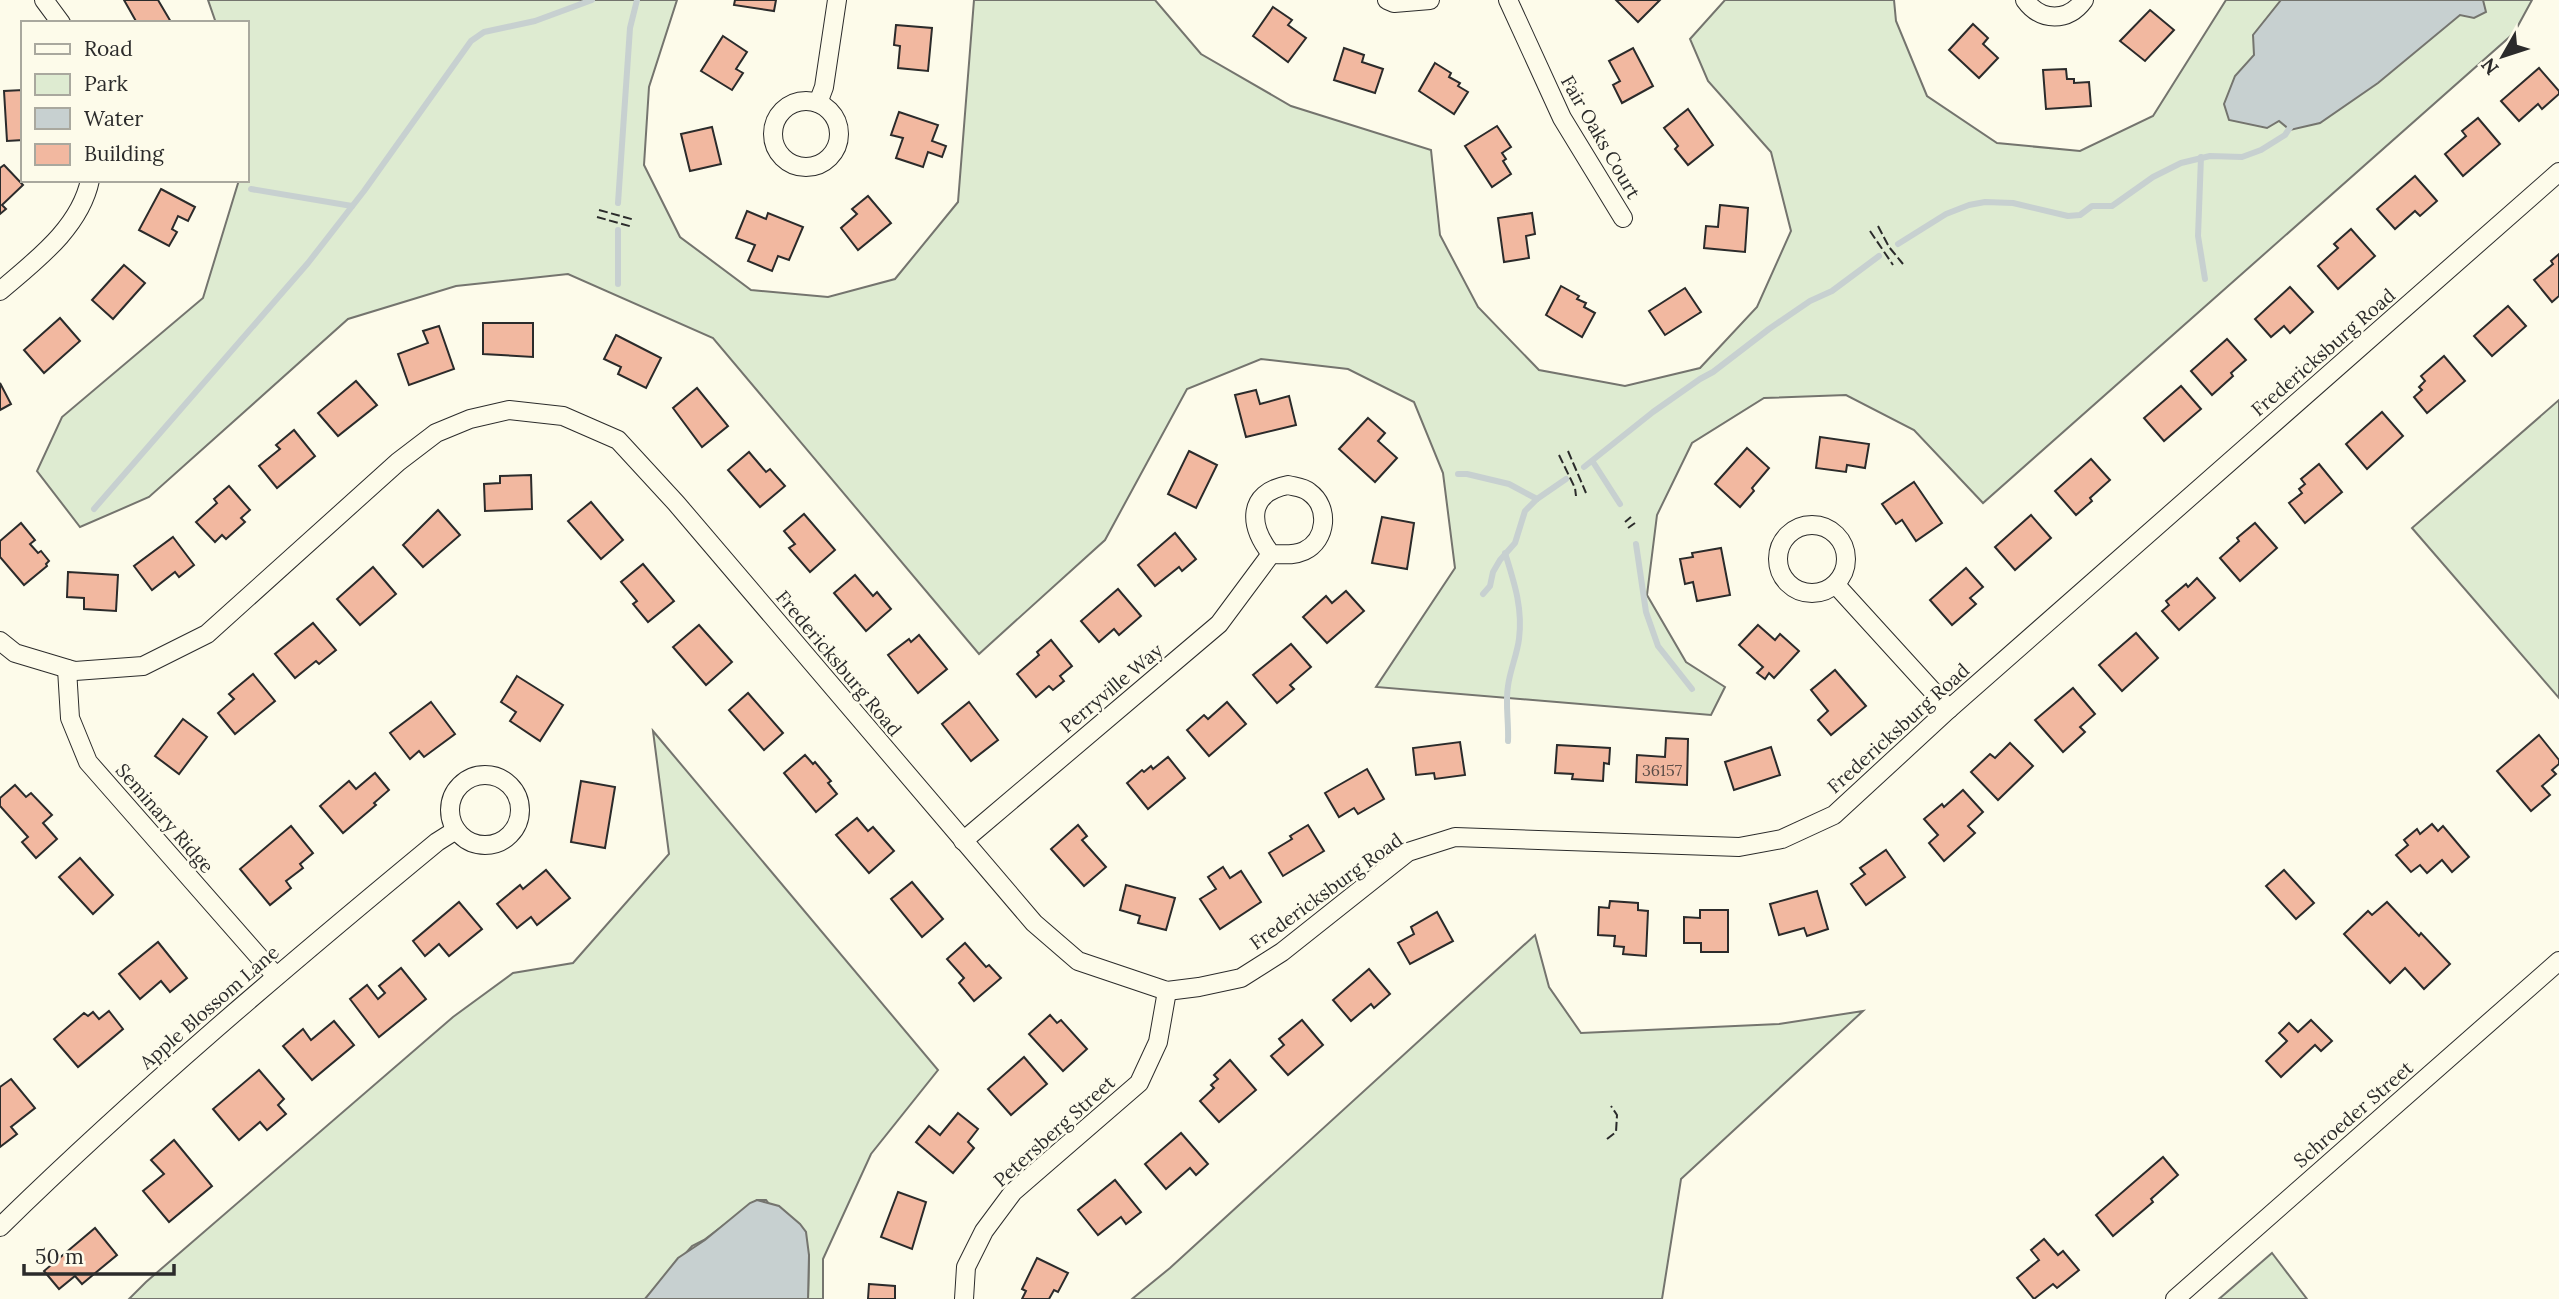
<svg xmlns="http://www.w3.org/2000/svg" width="2559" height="1299" viewBox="0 0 2559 1299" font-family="Lora,serif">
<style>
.green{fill:#deebd1;stroke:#74746e;stroke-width:2}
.water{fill:#c7d0d0;stroke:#74746e;stroke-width:2}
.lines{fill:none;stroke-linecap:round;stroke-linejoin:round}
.stream{stroke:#c7d0d0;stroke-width:6}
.building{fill:#f2b8a0;stroke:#2b2b2b;stroke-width:2}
.street-casing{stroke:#2b2b2b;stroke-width:20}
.street{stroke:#fdfbea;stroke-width:18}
.fence{stroke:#2b2b2b;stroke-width:2;stroke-dasharray:9 3.5;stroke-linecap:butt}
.labels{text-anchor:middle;stroke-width:5;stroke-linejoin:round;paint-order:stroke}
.number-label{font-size:16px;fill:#5d4e48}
.street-label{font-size:19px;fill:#2b2b2b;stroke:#fdfbea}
</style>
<rect width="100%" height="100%" fill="#fdfbea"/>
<g class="green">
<path d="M208,0H677L649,87L644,165L680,237L751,290L828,297L895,279L958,202L974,0H1155L1201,54L1291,106L1431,150L1440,235L1478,307L1539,370L1625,386L1700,368L1757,307L1791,231L1771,152L1708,81L1690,39L1725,0H1894L1896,21L1927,96L1997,143L2080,151L2153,116L2226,0H2532L2514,33L1983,503L1914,430L1846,395L1764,398L1692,443L1657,515L1647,595L1686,662L1725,687L1711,715L1376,687L1455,568L1443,473L1414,402L1348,369L1261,359L1187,389L1105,540L979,654L713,338L568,274L456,286L348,319L149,497L80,527L37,471L62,417L203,298L239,180H247V23H216Z"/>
<path d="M2559,400V698L2412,528Z"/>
<path d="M653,731L938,1070L871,1154L823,1259V1299H808L809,1255L766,1200H757L704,1240L692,1246L645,1299H129L146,1282L453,1017L513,973L573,963L669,854Z"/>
<path d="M1535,935L1549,987L1581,1033L1779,1024L1863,1011L1681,1179L1662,1299H1132L1170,1268Z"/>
<path d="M2272,1253L2307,1299H2219Z"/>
</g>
<g class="water">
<path d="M2281,0H2483L2486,12L2474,18L2460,15L2378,83L2320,123L2290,130L2279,121L2267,128L2229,120L2224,104L2235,76L2254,55L2253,35Z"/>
<path d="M757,1200L779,1206L800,1224L806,1232L809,1255L808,1299H645L678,1258L705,1240L750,1203Z"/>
</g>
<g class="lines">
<g class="stream">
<path d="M2201,157L2198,236L2205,279"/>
<path d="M251,189L352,206"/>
<path d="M618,203L630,28L637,0"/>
<path d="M618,230V284"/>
<path d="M1898,244L1946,214L1969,205L1985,202L2013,203L2068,216L2080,215L2092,206H2112L2153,177L2181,163L2210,156L2242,157L2261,150L2285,135L2293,123"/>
<path d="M1593,462L1620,504"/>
<path d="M1584,467L1653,412L1700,379L1713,372L1769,329L1810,301L1832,291L1879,256"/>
<path d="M1458,474H1467L1509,484L1537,499"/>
<path d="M94,509L308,263L364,191L471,41L484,32L535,21L592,0"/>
<path d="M1636,544L1646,612L1658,646L1692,689"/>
<path d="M1505,553C1514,582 1523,608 1519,639C1517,655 1510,670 1508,686C1505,704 1509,723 1508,741"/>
<path d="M1483,594L1490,586L1493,572L1500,560L1515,543L1525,511L1537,499L1566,479"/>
</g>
</g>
<g class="building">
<path d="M124,0H158L171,22L137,23Z"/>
<path d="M735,0H776L774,11L734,5Z"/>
<path d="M1616,0H1660L1638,22Z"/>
<path d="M1273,7L1292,20L1288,25L1306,38L1288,62L1253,36Z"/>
<path d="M2150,10L2174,30L2145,61L2120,41Z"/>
<path d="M1973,24L1988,38L1983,44L1998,58L1979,78L1949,50Z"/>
<path d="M896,25L932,28L928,71L898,68L900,46L894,45Z"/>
<path d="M723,36L747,52L736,69L743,73L732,90L701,71Z"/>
<path d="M1344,48L1364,55L1362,62L1383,69L1375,93L1334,80Z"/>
<path d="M1633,48L1653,86L1622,103L1613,85L1620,81L1609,61Z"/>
<path d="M1435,63L1451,73L1449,77L1460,83L1458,86L1468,92L1454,114L1419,91Z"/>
<path d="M2539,68L2559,91V94L2542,109L2538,104L2519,121L2501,101Z"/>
<path d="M2066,69L2067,79H2074V83L2089,82L2091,106L2046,109L2043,70Z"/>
<path d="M23,90V140L7,141L4,91Z"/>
<path d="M1688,109L1713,145L1688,165L1675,149L1678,146L1664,128Z"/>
<path d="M899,112L938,125L932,141L946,146L942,157L928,152L923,167L896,158L903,138L891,135Z"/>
<path d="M2478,118L2500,144L2463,176L2445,154L2466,136L2462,131Z"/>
<path d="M1497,126L1511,147L1502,153L1506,159L1503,161L1511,174L1492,187L1465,146Z"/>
<path d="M712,127L721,164L690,171L681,134Z"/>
<path d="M4,165L23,185L2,205L6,209L0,214V168Z"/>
<path d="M2415,176L2437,201L2420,216L2415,211L2395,229L2377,209Z"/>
<path d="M161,189L195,207L188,221L178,216L172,229L177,232L169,246L139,230Z"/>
<path d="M868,196L891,223L858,250L841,228L857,214L852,209Z"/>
<path d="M1720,205L1748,208L1745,252L1704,248L1706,226L1718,227Z"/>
<path d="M747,211L766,219L768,213L803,227L789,260L778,256L772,271L748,261L755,245L736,238Z"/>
<path d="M1532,213L1535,234L1526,236L1529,258L1504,262L1498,218Z"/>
<path d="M2351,229L2375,256L2338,289L2318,266L2338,248L2334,244Z"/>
<path d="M2559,254V296L2552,302L2534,280L2553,264L2551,261Z"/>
<path d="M124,265L145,283L113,319L92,300Z"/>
<path d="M1561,286L1579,296L1577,299L1586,303L1584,307L1595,313L1582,337L1546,315Z"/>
<path d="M2290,287L2313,312L2290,333L2284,326L2271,337L2255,319Z"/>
<path d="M1685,288L1701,312L1665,335L1649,311Z"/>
<path d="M2508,306L2526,326L2492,356L2474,336Z"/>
<path d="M60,318L80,341L44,373L24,350Z"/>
<path d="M483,323H533V357L483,354Z"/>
<path d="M439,326L454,369L409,385L398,354L428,343L423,331Z"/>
<path d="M616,335L661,358L646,388L618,374L621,367L604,359Z"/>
<path d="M2227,339L2246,360L2231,373L2233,376L2212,395L2191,371Z"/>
<path d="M2444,356L2465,381L2427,413L2414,397L2422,390L2419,387L2425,381L2421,376Z"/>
<path d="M356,381L377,405L338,436L318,413Z"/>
<path d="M0,383L11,404L0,410Z"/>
<path d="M2181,386L2201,409L2164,441L2144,418Z"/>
<path d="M697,388L728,426L702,447L673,408Z"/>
<path d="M1256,390L1260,404L1289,396L1296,425L1246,437L1235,395Z"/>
<path d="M2382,412L2403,436L2367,469L2346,444Z"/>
<path d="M1368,418L1385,433L1378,441L1397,458L1375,482L1339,449Z"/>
<path d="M294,430L315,456L277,488L259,466L280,449L276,445Z"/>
<path d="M1820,437L1869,444L1865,468L1847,465L1846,472L1816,468Z"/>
<path d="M1747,448L1769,468L1752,488L1754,491L1740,507L1715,484Z"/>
<path d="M1189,451L1217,465L1196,508L1168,494Z"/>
<path d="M749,452L766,472L770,469L785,486L760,507L728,470Z"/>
<path d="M2091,459L2110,480L2090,498L2092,501L2076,515L2055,491Z"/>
<path d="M2319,464L2342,492L2305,523L2289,503L2302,493L2299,489L2305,484L2301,479Z"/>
<path d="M531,475L532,509L485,511L484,484L500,483V476Z"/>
<path d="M1914,482L1942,523L1916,541L1902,520L1896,524L1882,504Z"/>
<path d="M229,486L250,510L241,518L245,522L226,539L222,535L215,542L196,522L217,503L214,499Z"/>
<path d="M591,502L623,540L601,559L568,521Z"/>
<path d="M438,510L460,535L423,567L403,545Z"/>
<path d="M804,514L835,550L810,572L789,548L795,544L784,531Z"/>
<path d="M2031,515L2051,538L2015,570L1995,547Z"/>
<path d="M1382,517L1414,523L1407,569L1372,563Z"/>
<path d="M21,523L35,540L30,544L38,553L41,551L49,561L46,564L47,566L24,585L0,557V541Z"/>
<path d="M2255,523L2277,548L2240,581L2220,558L2239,541L2237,538Z"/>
<path d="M1175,533L1196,559L1182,571L1179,567L1155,586L1138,565Z"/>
<path d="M173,537L194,565L179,577L175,572L152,590L134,566Z"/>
<path d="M1721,548L1730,595L1697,601L1693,582L1685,584L1680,559L1693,557L1692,553Z"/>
<path d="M643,564L674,601L648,622L633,604L637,601L621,582Z"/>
<path d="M373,567L396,594L360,625L337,599Z"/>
<path d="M1966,568L1983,587L1970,598L1976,604L1952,625L1930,600Z"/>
<path d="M68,572L118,575L116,611L84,609V598L67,597Z"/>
<path d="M855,575L873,596L877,592L891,609L866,631L834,593Z"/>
<path d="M2197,578L2215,598L2179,630L2162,611L2169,605L2166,601L2186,584L2188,587Z"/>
<path d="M1118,589L1141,616L1119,635L1114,629L1099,642L1081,621Z"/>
<path d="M1346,591L1364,611L1327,643L1303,617L1326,596L1332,603Z"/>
<path d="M313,623L336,650L319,664L316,661L295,678L275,654Z"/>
<path d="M699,625L732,662L706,685L673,647Z"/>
<path d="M1758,625L1775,640L1780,634L1799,651L1774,678L1769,673L1765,679L1757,673L1763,667L1739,645Z"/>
<path d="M2136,633L2158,658L2122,691L2099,665Z"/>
<path d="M919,635L947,669L918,693L888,655L909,639L911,642Z"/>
<path d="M1051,640L1072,666L1060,676L1064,681L1053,690L1049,686L1036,697L1017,674L1039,655L1037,652Z"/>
<path d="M1291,644L1311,667L1290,685L1294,689L1277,703L1253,675Z"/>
<path d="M1835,670L1866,706L1831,735L1818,720L1828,711L1811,690Z"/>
<path d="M253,674L275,701L235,734L218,713L234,699L229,694Z"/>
<path d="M517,676L563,705L540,741L510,721L516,712L501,702Z"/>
<path d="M2073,688L2095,714L2080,727L2085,732L2063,752L2035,720Z"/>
<path d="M748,693L783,733L764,750L729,710Z"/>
<path d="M431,702L455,734L424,757L419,751L410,759L390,733Z"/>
<path d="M969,702L998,740L971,761L942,724Z"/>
<path d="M1227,702L1246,724L1209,756L1187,730L1204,715L1208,719Z"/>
<path d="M183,719L207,737L179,774L155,756Z"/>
<path d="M2539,735L2559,760V764L2552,770L2556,774L2542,786L2550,795L2531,811L2497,771Z"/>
<path d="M1666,738L1688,739L1687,785L1636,782L1637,755L1665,757Z"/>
<path d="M1460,742L1465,775L1435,779L1434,773L1416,775L1413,748Z"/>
<path d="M2010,743L2033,766L1998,800L1971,772L1990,754L1995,758Z"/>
<path d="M1557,745L1610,748L1609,764L1604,763L1603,781L1572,779L1573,774L1555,773Z"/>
<path d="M1771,747L1780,775L1734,790L1725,762Z"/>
<path d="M805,755L813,764L815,762L831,781L828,783L837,794L816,812L784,773Z"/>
<path d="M1168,757L1185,778L1148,809L1127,783L1142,770L1144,772L1151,766L1153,769Z"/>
<path d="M1367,769L1384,799L1358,814L1354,808L1339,817L1325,793Z"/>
<path d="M375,773L389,790L374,803L376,805L343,833L320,806L349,781L356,789Z"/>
<path d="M581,781L615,787L605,848L571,842Z"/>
<path d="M15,785L26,797L31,793L52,815L43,823L57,839L36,858L22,842L28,837L0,806V798Z"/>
<path d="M1963,790L1983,812L1968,826L1975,833L1944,861L1929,843L1938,835L1924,819L1942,804L1944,807Z"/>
<path d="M857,818L868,831L873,827L894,851L869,873L836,835Z"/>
<path d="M2432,824L2438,831L2443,826L2469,857L2452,872L2442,860L2427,873L2420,865L2411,872L2396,855L2408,845L2404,840L2417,829L2420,834Z"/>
<path d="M1078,825L1087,836L1082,840L1106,867L1084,886L1051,849Z"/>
<path d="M1308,825L1324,851L1283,876L1269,853L1292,839L1290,836Z"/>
<path d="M291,826L313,853L300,864L303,868L286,881L291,888L270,905L240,869Z"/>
<path d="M1886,850L1905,877L1866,905L1851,884L1865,874L1860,868Z"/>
<path d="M80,858L113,895L93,914L59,877Z"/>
<path d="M1223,867L1230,878L1241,871L1261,902L1220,929L1200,899L1216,889L1208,877Z"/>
<path d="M546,870L570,898L537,925L531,917L517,928L497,904L520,885L523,889Z"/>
<path d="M2284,870L2314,903L2296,919L2266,886Z"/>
<path d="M912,882L943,919L922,937L891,899Z"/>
<path d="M1126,885L1175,898L1166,930L1138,923L1140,916L1120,910Z"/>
<path d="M1817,891L1828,929L1807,936L1804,928L1779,935L1770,904Z"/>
<path d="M1610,901L1638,903V910L1648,911L1646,956L1623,954L1624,947L1614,946L1615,936L1598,935L1599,907L1609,908Z"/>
<path d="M459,902L482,929L449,956L439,944L425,956L413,941Z"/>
<path d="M2387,902L2419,936L2421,933L2450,964L2424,989L2405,968L2390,983L2344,934L2368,911L2372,915Z"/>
<path d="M1700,910H1728V952H1701V943H1684V917L1700,918Z"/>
<path d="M1437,912L1453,941L1410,964L1398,943L1414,934L1411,927Z"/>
<path d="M158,942L187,978L170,992L161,981L140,999L119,974Z"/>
<path d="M965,943L986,967L989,965L1001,978L974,1001L959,983L964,978L947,959Z"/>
<path d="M401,968L426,999L379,1037L350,999L367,985L378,999L385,993L379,986Z"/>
<path d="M1369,969L1390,994L1374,1008L1371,1004L1351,1021L1333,1000Z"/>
<path d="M109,1011L123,1029L78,1067L54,1039L84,1013L88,1016L93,1012L99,1019Z"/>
<path d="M1050,1015L1057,1023L1061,1020L1087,1049L1063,1071L1029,1034Z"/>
<path d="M1302,1020L1323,1045L1288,1075L1271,1056L1284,1045L1279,1039Z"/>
<path d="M2311,1020L2332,1041L2321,1051L2315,1045L2281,1077L2266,1061L2287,1041L2279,1033L2289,1023L2298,1032Z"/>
<path d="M334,1021L354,1045L312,1080L283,1046L303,1029L311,1040Z"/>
<path d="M1024,1057L1047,1084L1011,1115L988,1089Z"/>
<path d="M1230,1060L1256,1090L1219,1122L1200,1101L1214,1088L1211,1085L1218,1079L1214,1075Z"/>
<path d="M259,1070L284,1099L278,1105L286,1114L267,1130L260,1122L239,1140L213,1109Z"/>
<path d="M11,1079L35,1108L11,1127L17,1134L0,1147V1087Z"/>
<path d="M958,1113L978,1129L968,1142L974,1148L953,1173L916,1142L929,1126L940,1135Z"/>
<path d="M1181,1133L1208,1164L1196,1175L1190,1168L1166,1189L1145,1164Z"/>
<path d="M174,1140L212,1186L169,1222L143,1191L164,1174L151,1160Z"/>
<path d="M2163,1157L2178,1175L2151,1199L2153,1202L2113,1236L2096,1215Z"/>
<path d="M1115,1180L1141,1212L1126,1224L1121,1217L1098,1235L1078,1210Z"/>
<path d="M898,1192L926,1202L912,1249L881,1237Z"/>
<path d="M95,1228L117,1255L82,1284L75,1276L59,1289L44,1271Z"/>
<path d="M2044,1239L2058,1255L2063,1251L2079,1270L2057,1288L2053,1284L2034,1299L2017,1278L2039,1260L2031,1250Z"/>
<path d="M1037,1258L1068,1273L1058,1292L1054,1290L1049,1299H1022L1026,1291L1022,1289Z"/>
<path d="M869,1284L895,1286V1299H868Z"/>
</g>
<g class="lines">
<defs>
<g id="street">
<path d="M44,0L61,23"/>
<path d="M1387,0L1394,3L1430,0"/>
<path d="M1508,0L1562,118L1623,218"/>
<path d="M2025,0C2041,22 2068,22 2084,0"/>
<circle cx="806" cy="134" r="33"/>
<path d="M818,103L824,87L837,0"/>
<path d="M0,291C35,261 80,228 90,180"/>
<path d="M1288,485C1295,487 1303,487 1309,492C1330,507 1327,540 1304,551C1293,556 1282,554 1271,554C1249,526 1246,493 1288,485Z"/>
<circle cx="1812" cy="559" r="34"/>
<path d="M1836,585L1949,709"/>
<path d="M0,641L15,653L75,671L143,666L207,634L398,462L436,433L470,419L509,410L563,416L618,440L676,503L1034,923L1078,961L1167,991L1199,987L1241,978L1282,952L1408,852L1455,837L1739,847L1782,839L1834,815L1949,709L2559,172"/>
<path d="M67,669L70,718L88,762L275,975"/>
<circle cx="485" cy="810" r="35"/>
<path d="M963,841L1219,624L1271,554"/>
<path d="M0,1227C139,1091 287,966 437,842L456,830"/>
<path d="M964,1299L966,1267L984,1231L1013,1192L1139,1083L1158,1042L1167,991"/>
<path d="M2175,1299L2559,961"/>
</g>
</defs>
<use href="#street" class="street-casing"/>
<use href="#street" class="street"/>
<g class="fence">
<path d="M599,210L635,220"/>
<path d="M597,217L633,227"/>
<path d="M1878,226L1889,247L1903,264"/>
<path d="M1870,231L1893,265"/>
<path d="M1568,451L1586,493"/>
<path d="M1559,455L1575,488L1576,496"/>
<path d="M1625,522L1631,517"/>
<path d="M1628,528L1635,523"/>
<path d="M1607,1139L1616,1132L1617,1115L1611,1106"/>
</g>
</g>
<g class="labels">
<g class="number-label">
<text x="1662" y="776">36157</text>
</g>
<g class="street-label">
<text transform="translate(1601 137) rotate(60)" y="7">Fair Oaks Court</text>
<text transform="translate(2323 352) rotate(-41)" y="7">Fredericksburg Road</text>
<text transform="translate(839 663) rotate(50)" y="7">Fredericksburg Road</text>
<text transform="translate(1111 688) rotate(-40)" y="7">Perryville Way</text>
<text transform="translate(1898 728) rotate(-42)" y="7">Fredericksburg Road</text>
<text transform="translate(165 818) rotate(49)" y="7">Seminary Ridge</text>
<text transform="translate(1326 891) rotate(-36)" y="7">Fredericksburg Road</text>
<text transform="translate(209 1007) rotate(-41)" y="7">Apple Blossom Lane</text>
<text transform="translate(2353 1114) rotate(-41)" y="7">Schroeder Street</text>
<text transform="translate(1054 1131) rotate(-42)" y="7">Petersberg Street</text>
</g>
</g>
<rect x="21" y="21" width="228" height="161" fill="#fdfbea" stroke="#a9a89e" stroke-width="2"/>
<rect x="35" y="44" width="35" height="10" fill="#fdfbea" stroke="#a9a89e" stroke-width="2"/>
<text x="84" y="56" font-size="21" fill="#2b2b2b">Road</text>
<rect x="35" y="74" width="35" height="21" fill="#deebd1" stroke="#a9a89e" stroke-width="2"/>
<text x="84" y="91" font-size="21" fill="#2b2b2b">Park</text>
<rect x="35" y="108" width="35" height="21" fill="#c7d0d0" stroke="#a9a89e" stroke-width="2"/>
<text x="84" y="126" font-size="21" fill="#2b2b2b">Water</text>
<rect x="35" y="144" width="35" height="21" fill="#f2b8a0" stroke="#a9a89e" stroke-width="2"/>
<text x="84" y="161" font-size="21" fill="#2b2b2b">Building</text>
<g transform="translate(2503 56) rotate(231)" stroke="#fdfbea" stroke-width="5" paint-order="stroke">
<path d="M0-5L12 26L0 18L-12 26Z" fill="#2b2b2b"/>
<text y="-10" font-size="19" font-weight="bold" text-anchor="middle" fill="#2b2b2b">N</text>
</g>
<path d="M24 1264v10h150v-10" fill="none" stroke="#2b2b2b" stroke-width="3.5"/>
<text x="35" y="1264" font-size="21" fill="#2b2b2b" stroke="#fdfbea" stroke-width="5" paint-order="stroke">50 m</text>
</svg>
